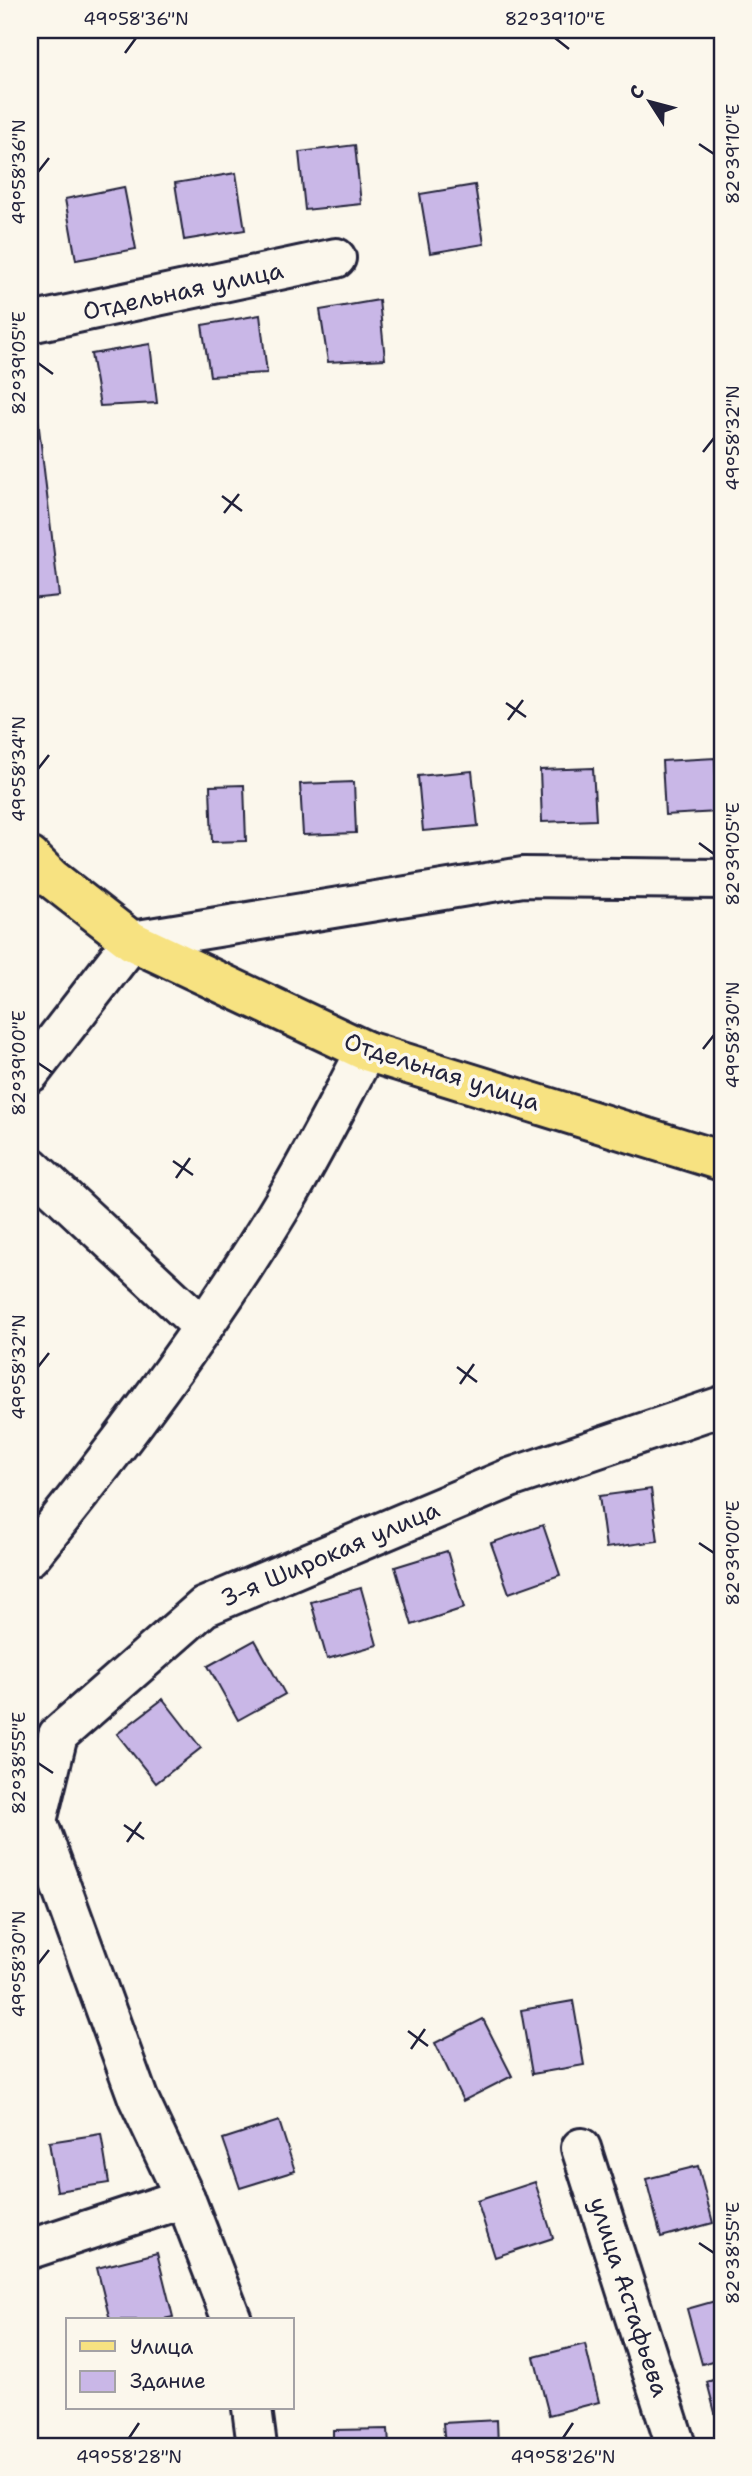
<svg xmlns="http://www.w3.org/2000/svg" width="752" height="2476" viewBox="0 0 752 2476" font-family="'Shantell Sans',sans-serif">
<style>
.building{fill:#c9b7e7;stroke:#22223b;stroke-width:2}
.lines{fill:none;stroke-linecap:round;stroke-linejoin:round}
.minor-casing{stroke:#22223b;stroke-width:44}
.primary-casing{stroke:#22223b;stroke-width:44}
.minor{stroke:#fbf7ec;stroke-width:38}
.primary{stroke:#f7e281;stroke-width:38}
.ticks{fill:none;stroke:#22223b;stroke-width:2.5}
.labels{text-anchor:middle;stroke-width:7;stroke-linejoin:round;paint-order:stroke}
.street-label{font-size:24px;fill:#22223b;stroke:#fbf7ec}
.neatline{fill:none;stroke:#22223b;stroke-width:2.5}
.ticks-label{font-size:18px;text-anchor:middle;fill:#22223b}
</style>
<rect width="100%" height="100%" fill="#fbf7ec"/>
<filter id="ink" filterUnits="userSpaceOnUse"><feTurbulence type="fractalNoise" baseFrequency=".0143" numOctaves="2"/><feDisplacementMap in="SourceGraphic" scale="14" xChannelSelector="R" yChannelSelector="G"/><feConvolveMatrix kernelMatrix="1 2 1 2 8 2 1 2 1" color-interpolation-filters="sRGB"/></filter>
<g filter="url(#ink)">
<g class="building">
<path d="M355,145L361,204L305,210L299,152Z"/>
<path d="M236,173L245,230L184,240L175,183Z"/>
<path d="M475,185L484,244L430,253L420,194Z"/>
<path d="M124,187L136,249L76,260L65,199Z"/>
<path d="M379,300L385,359L328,362L320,310Z"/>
<path d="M260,315L267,373L210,376L202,325Z"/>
<path d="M150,344L157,403L100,406L91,354Z"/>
<path d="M30,352L59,596L30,599Z"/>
<path d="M715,758L718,812L665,815L662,761Z"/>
<path d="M593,768L596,820L542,822L540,770Z"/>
<path d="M472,771L478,826L423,831L418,776Z"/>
<path d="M354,782L356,833L303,835L300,784Z"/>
<path d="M244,785L246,841L212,842L210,786Z"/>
<path d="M651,1489L658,1541L606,1548L599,1496Z"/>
<path d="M543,1525L560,1575L509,1593L491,1543Z"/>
<path d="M447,1551L464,1608L412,1625L395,1567Z"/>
<path d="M361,1588L377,1645L327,1659L311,1602Z"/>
<path d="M255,1640L285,1694L238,1720L208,1666Z"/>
<path d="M163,1699L201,1748L156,1783L117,1734Z"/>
<path d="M573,2001L584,2065L532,2074L521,2010Z"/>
<path d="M483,2019L512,2076L463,2101L435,2043Z"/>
<path d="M279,2121L295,2171L240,2188L223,2139Z"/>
<path d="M101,2134L109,2183L57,2191L49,2142Z"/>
<path d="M698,2166L713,2223L661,2237L646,2179Z"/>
<path d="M535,2182L553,2238L495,2257L477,2201Z"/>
<path d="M157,2253L173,2317L159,2320H110L97,2268Z"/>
<path d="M722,2299V2358L702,2364L687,2309Z"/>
<path d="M585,2344L599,2402L549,2415L534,2357Z"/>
<path d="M722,2377V2436H721L707,2382Z"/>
<path d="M497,2420L498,2446H445L443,2423Z"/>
<path d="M388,2429L389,2446H333V2430Z"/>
</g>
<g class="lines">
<defs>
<g id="minor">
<path d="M30,323L336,258"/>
<path d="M30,1073L132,941L523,877L722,879"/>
<path d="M30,1166L203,1327"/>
<path d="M30,1556C124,1441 214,1320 290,1192C317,1146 341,1098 366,1051"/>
<path d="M581,2148L676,2446"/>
<path d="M30,2249L185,2198"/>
<path d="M232,2320L185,2198L138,2098L37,1821L58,1735L204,1607L510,1478L722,1406"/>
<path d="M252,2408L257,2446"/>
</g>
<path id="primary" d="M30,857L51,878L132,941L366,1051L722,1161"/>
</defs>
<use href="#minor" class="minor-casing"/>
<use href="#primary" class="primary-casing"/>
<use href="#minor" class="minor"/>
<use href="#primary" class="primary"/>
</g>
</g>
<path class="ticks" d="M555,38L569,49M125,53L136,38M699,144L714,154M38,172L49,158M38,363L53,374M703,452L714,438M222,496L242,511M224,513L239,494M506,703L526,717M508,720L523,700M38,769L49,755M699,843L714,854M703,1049L714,1035M38,1063L53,1073M173,1161L193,1175M176,1178L190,1158M38,1367L49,1353M457,1367L477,1382M460,1384L474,1364M699,1543L714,1553M38,1763L53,1773M124,1825L144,1839M127,1842L141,1822M38,1964L49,1950M408,2031L428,2046M411,2049L425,2029M699,2243L714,2253M129,2438L139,2423M563,2438L573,2423"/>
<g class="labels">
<g class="street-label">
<text transform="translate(183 291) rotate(-12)" y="8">Отдельная улица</text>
<text transform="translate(442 1072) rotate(18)" y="8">Отдельная улица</text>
<text transform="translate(330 1554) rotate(-23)" y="8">3-я Широкая улица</text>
<text transform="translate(629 2297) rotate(72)" y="8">улица Астафьева</text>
</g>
</g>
<rect width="752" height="2476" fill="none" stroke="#fbf7ec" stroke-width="77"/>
<rect x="66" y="2318" width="228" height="91" fill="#fbf7ec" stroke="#a4a2a5" stroke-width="2"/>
<rect x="80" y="2341" width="35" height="10" fill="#f7e281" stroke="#a4a2a5" stroke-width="2"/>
<text x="130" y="2354" font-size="21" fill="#22223b">Улица</text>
<rect x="80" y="2371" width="35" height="21" fill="#c9b7e7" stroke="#a4a2a5" stroke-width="2"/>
<text x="130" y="2388" font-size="21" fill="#22223b">Здание</text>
<g transform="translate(650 102) rotate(306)" stroke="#fbf7ec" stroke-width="5" paint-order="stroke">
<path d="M0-5L12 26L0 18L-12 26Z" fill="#22223b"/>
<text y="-10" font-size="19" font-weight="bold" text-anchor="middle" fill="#22223b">С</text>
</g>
<rect x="38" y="38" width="676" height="2400" class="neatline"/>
<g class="ticks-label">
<text x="136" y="25">49°58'36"N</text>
<text x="555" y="25">82°39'10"E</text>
<text transform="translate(733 154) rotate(-90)" y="6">82°39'10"E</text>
<text transform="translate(19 172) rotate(-90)" y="6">49°58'36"N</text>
<text transform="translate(19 363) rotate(-90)" y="6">82°39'05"E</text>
<text transform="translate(733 438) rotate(-90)" y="6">49°58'32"N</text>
<text transform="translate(19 769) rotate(-90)" y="6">49°58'34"N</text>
<text transform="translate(733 854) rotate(-90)" y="6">82°39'05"E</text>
<text transform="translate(733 1035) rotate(-90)" y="6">49°58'30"N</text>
<text transform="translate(19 1063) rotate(-90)" y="6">82°39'00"E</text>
<text transform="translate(19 1367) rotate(-90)" y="6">49°58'32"N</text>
<text transform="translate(733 1553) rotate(-90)" y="6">82°39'00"E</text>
<text transform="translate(19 1763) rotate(-90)" y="6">82°38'55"E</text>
<text transform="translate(19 1964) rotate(-90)" y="6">49°58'30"N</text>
<text transform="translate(733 2253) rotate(-90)" y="6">82°38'55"E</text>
<text x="129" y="2463">49°58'28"N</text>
<text x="563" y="2463">49°58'26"N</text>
</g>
</svg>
